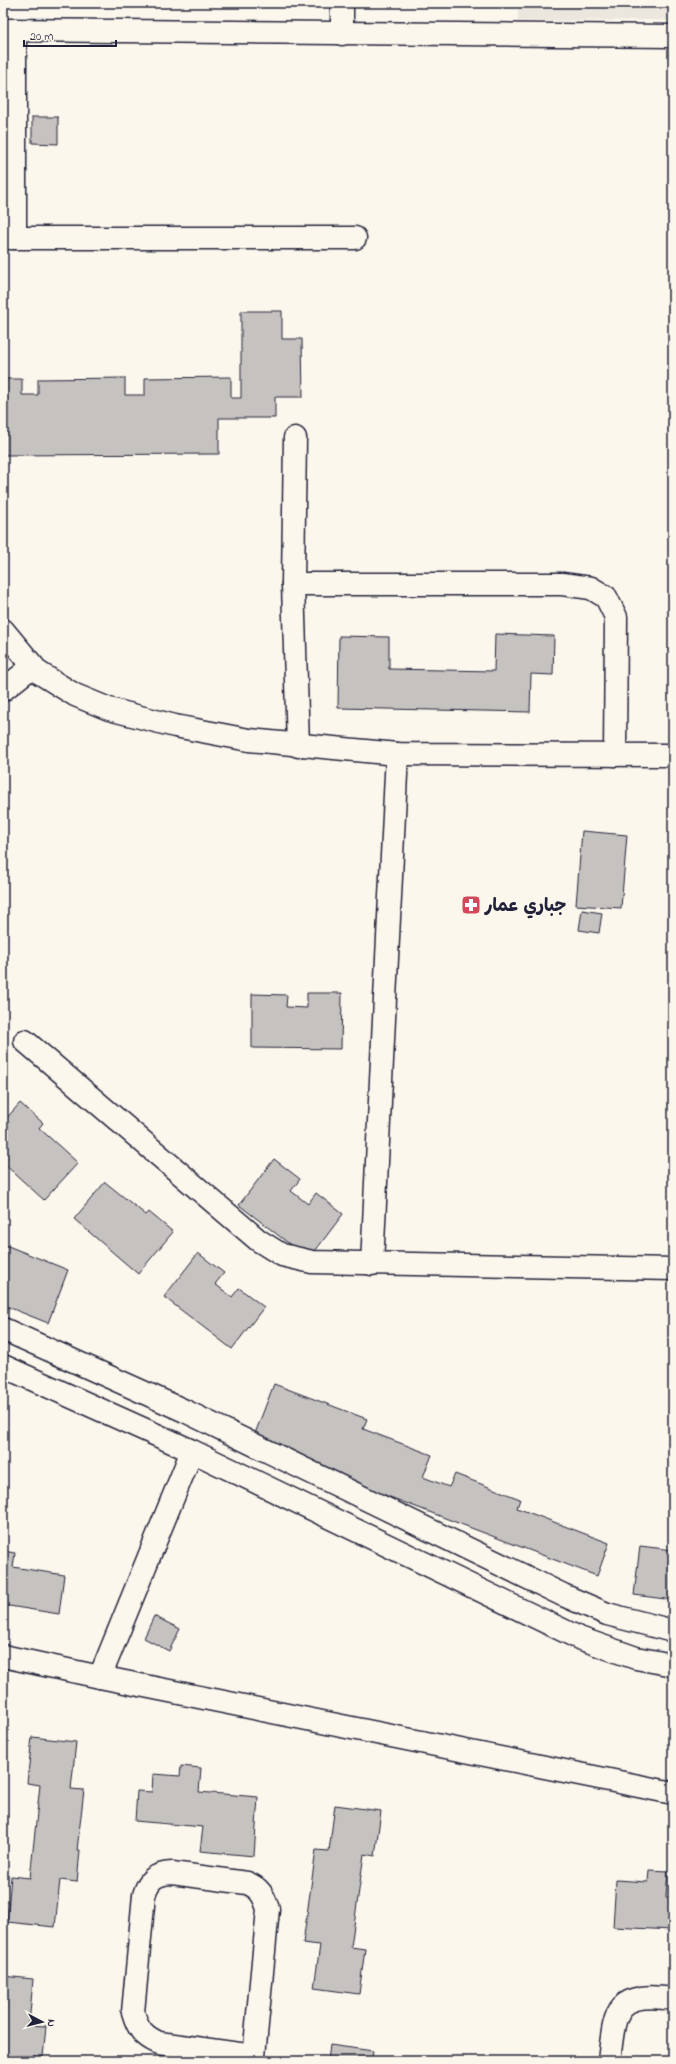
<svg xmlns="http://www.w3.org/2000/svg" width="676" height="2064" viewBox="0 0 676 2064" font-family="'Indie Flower','Playpen Sans Arabic',sans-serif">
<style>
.built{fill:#ebe7df}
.building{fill:#c6c2c0;stroke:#22223b}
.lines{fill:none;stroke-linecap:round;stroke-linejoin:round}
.street-casing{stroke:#22223b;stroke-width:25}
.secondary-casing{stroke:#22223b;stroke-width:25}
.street{stroke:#fbf7ec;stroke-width:22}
.secondary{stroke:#fbf7ec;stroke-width:22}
.labels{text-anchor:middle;stroke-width:3;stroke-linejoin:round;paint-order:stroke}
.poi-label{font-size:18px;font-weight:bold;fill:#22223b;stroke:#fbf7ec;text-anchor:start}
</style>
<rect width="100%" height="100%" fill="#fbf7ec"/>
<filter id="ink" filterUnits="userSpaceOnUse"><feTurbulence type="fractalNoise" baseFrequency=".025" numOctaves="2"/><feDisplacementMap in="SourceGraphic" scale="8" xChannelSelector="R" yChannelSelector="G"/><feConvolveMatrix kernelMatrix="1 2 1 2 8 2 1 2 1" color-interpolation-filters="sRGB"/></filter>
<g filter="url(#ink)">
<path class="built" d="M518,3H673V20L518,21Z"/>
<g class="building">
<path d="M32,117H58V144L32,143Z"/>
<path d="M241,311H282V339H302L303,397H275V418H219V454L3,455V379H22V395H38V379L125,378V395H145V378L231,377V398H241Z"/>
<path d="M495,634L554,636L553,675L531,674L530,712L338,708L339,636L389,637V669L494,671Z"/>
<path d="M582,831L627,835L621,908L576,905Z"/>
<path d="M582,910L602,913L599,933L579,930Z"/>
<path d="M307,993H342L341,1049L252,1048V994L287,995L286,1007L307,1008Z"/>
<path d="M20,1103L43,1123L39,1128L78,1163L44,1200L3,1163V1122Z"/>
<path d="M274,1159L300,1179L291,1191L308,1204L316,1193L343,1214L309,1259L239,1205Z"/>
<path d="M105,1182L146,1215L149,1212L173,1232L138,1274L74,1219Z"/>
<path d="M3,1244L68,1270L48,1323L3,1305Z"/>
<path d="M198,1253L224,1273L215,1284L232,1297L239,1288L264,1307L232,1349L164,1297Z"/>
<path d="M274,1384L367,1419L363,1429L432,1455L423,1477L449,1487L455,1474L520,1499L517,1508L609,1543L597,1576L251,1444Z"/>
<path d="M640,1546L673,1550V1600L634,1595Z"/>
<path d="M3,1551L15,1553L13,1567L64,1575L59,1614L3,1605Z"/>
<path d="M154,1616L180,1629L169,1651L144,1638Z"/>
<path d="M32,1737L76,1742L71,1789L84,1790L77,1850H80L77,1882L60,1880L55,1927L7,1922L11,1876L30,1878L40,1785L27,1783Z"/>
<path d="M181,1766L201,1768L199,1792L258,1797L254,1856L200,1851L203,1827L135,1821L137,1791L152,1792L153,1774L180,1776Z"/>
<path d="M335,1805L381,1811L375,1856L364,1854L351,1947L365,1949L359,1994L314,1988L320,1945L303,1943L316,1850L329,1851Z"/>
<path d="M649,1870L668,1871L666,1897L673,1898V1954H671L672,1930L613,1927L616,1880L648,1882Z"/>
<path d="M3,1976L33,1979L29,2025L46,2026L43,2057L32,2056V2061H3Z"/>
<path d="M330,2045L373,2051L372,2061H328Z"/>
</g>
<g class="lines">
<defs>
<g id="street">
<path d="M342,3V34"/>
<path d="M3,30L673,36"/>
<path d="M3,238H355"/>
<path d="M15,238V30"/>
<path d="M295,438L293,584L298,746"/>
<path d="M293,584H562L591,588L606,597L616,617L615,755"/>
<path d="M3,630L38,672L75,695L109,709L175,726L249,740L397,754L673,755"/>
<path d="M3,690L33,666"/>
<path d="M25,1041L258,1240L282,1255L312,1262L673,1269"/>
<path d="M372,1264L397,754"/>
<path d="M3,1656L100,1677L673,1793"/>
<path d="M100,1677L192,1451"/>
<path d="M253,2061L254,2056L268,1909C264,1896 260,1888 247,1883L172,1873C155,1874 149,1879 144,1895L133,2012C138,2029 143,2036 159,2043L254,2056"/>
<path d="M609,2061C615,2011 614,1991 673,1999"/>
</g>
<g id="secondary">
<path d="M3,1329L185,1411L563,1595L607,1614L673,1631"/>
<path d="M3,1366L192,1451L579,1638L636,1658L673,1665"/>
</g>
</defs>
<use href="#street" class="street-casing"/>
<use href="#secondary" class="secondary-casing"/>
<use href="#street" class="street"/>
<use href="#secondary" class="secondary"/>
</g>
</g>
<defs>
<symbol id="pharmacy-square" viewBox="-11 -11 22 22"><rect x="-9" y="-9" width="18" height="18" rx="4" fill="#d1495b" stroke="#fbf7ec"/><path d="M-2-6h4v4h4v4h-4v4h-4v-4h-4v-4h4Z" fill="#fff"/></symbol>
</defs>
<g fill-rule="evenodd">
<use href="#pharmacy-square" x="460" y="894" width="22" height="22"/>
</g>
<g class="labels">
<g class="poi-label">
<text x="485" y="911">جباري عمار</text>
</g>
</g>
<rect width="676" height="2064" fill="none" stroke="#fbf7ec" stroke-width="16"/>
<rect x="8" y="8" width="660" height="2048" fill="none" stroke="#22223b" stroke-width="1.5" filter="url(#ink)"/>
<g transform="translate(42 2022) rotate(97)" stroke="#fbf7ec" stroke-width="3" paint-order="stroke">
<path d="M0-3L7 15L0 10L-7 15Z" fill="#22223b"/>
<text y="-6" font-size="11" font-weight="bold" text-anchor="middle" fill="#22223b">N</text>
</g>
<path d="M24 40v6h92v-6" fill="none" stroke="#22223b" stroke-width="2"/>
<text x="30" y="40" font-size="12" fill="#22223b" stroke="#fbf7ec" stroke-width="3" paint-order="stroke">20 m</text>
</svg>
